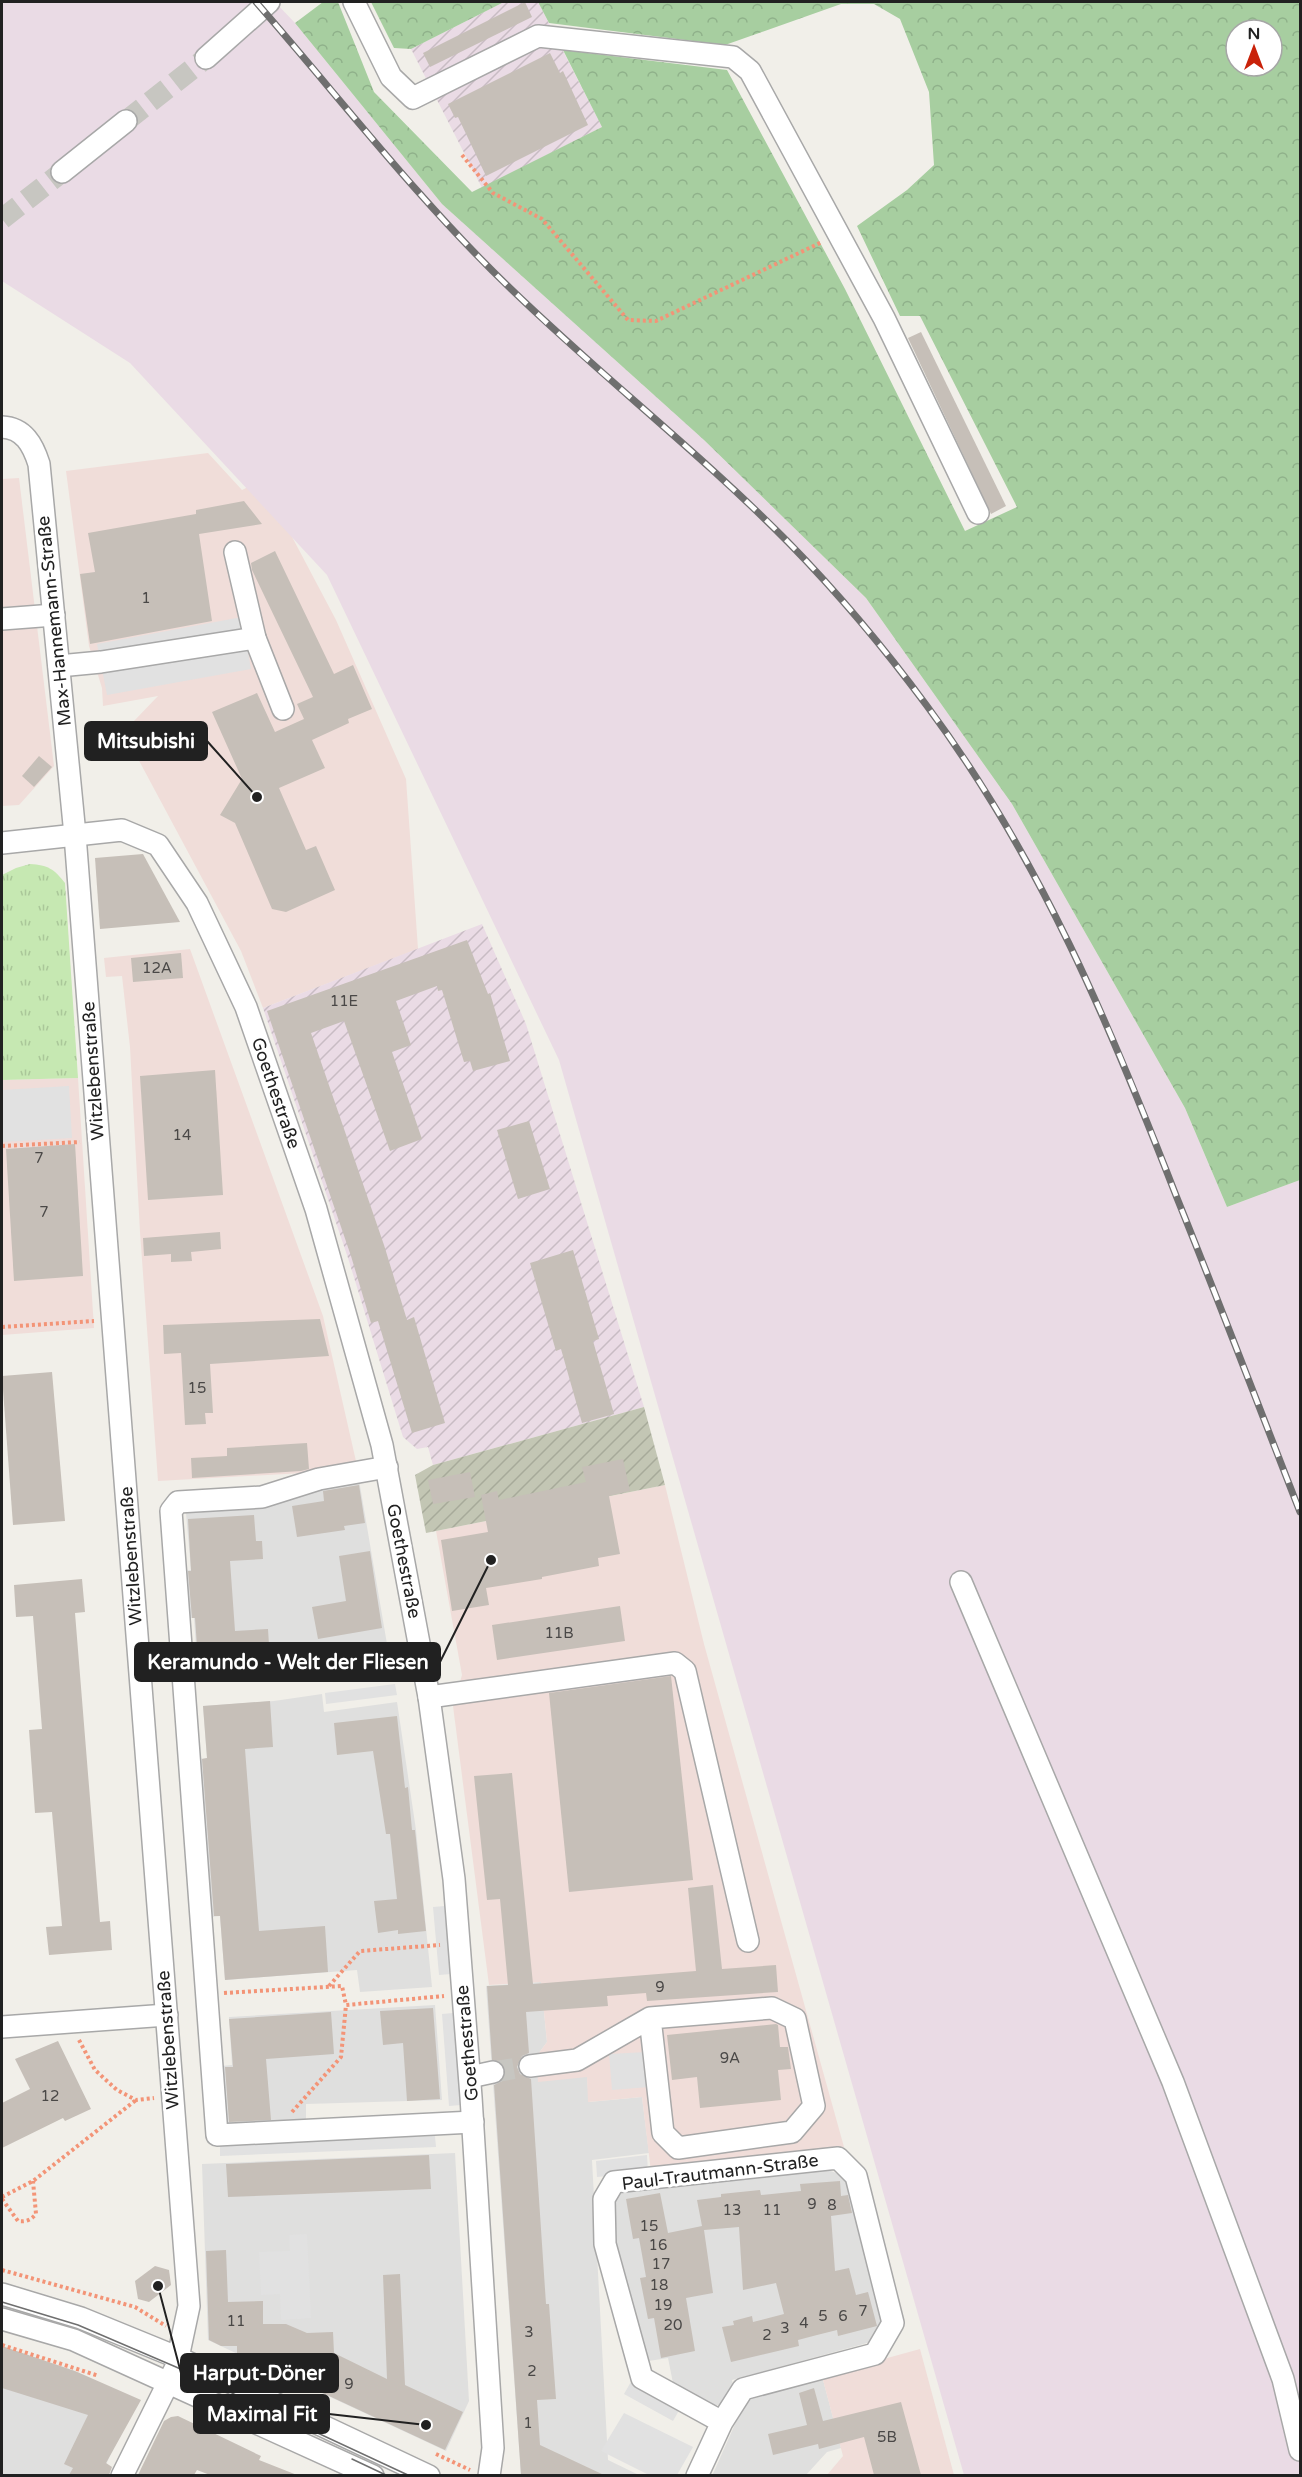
<svg xmlns="http://www.w3.org/2000/svg" width="1302" height="2477" viewBox="0 0 1302 2477" font-family="'Varela Round',sans-serif">
<style>
.residential{fill:#dfdfde}
.commercial{fill:#f0ddd9}
.industrial{fill:url(#industrial-furrows)}
.railway{fill:#eadbe5}
.construction{fill:url(#construction-furrows)}
.grass{fill:url(#grass-tufts)}
.forest{fill:url(#forest-crowns);fill-rule:evenodd}
.parking{fill:#e1e1e1}
.building{fill:#c6bfb8}
.lines{fill:none;stroke-linecap:round;stroke-linejoin:round}
.minor-tunnel{stroke:#c7c6c1;stroke-width:21;stroke-dasharray:21 10;stroke-linecap:butt}
.minor-casing{stroke:#a8a8a8;stroke-width:24}
.path{stroke:#f39477;stroke-width:4;stroke-dasharray:3 3;stroke-linecap:butt}
.minor{stroke:#fff;stroke-width:21}
.tram{stroke:#6f6f6f;stroke-width:1.5}
.rail-casing{stroke:#6f6f6f;stroke-width:7}
.rail{stroke:#fff;stroke-width:4.5;stroke-dasharray:14;stroke-linecap:butt}
.labels{text-anchor:middle;stroke-width:6;stroke-linejoin:round;paint-order:stroke}
.number-label{font-size:15px;fill:#4a4847}
.street-label{font-size:18px;fill:#212121;stroke:#fff}
.leader{fill:none;stroke:#212121;stroke-width:2}
.callout-dot{fill:#212121;stroke:#fff;stroke-width:2}
.callout{fill:#212121;stroke:#212121;stroke-width:2}
.callout-label{font-size:20px;text-anchor:middle;font-weight:bold;fill:#fff}
</style>
<defs>
<pattern id="industrial-furrows" width="10" height="10" patternUnits="userSpaceOnUse" patternTransform="scale(1.5)"><rect width="10" height="10" fill="#eadbe5"/><path d="M-1 1l2-2M0 10L10 0M9 11l2-2" fill="none" stroke="#c8bcc4"/></pattern>
<pattern id="construction-furrows" width="10" height="10" patternUnits="userSpaceOnUse" patternTransform="scale(1.5)"><rect width="10" height="10" fill="#c3c6b4"/><path d="M-1 1l2-2M0 10L10 0M9 11l2-2" fill="none" stroke="#a7aa9a"/></pattern>
<pattern id="grass-tufts" width="24" height="20" patternUnits="userSpaceOnUse" patternTransform="scale(1.5)"><rect width="24" height="20" fill="#c6e8b2"/><path d="M3 7l-1-3M5 7V3M7 7l1-3M15 17l-1-3M17 17v-4M19 17l1-3" fill="none" stroke="#aac799"/></pattern>
<pattern id="forest-crowns" width="20" height="18" patternUnits="userSpaceOnUse" patternTransform="scale(1.5)"><rect width="20" height="18" fill="#a7cea0"/><path d="M2 6a3 3 0 1 1 6 0M12 15a3 3 0 1 1 6 0" fill="none" stroke="#8fb18a"/></pattern>
</defs>
<rect width="100%" height="100%" fill="#f1efe9"/>
<g class="residential">
<path d="M359,1480L387,1644L317,1652L318,1667L198,1674L194,1618H187L184,1571L191,1570L186,1513L256,1508L318,1489Z"/>
<path d="M322,1694L324,1712L397,1702L416,1830L432,1987L360,1992L357,1970L225,1980L220,1916L211,1917L199,1759L207,1758L203,1706L274,1701Z"/>
<path d="M541,1982L547,2042L536,2057L587,2077L589,2102L642,2097L649,2153L592,2160L608,2460L639,2475H521L486,1986Z"/>
<path d="M435,2005L442,2100L306,2104V2121L225,2125L221,2066L232,2065L229,2017Z"/>
<path d="M455,2153L469,2401L446,2451L208,2340L202,2164Z"/>
<path d="M819,2166L850,2179L886,2322L878,2340L732,2380L734,2392L721,2405H710L673,2383L668,2358L642,2362L609,2217L621,2189Z"/>
<path d="M2,2351L67,2372L136,2401L101,2475H2Z"/>
<path d="M822,2376L841,2448L827,2452L806,2475L712,2476L748,2395Z"/>
</g>
<g class="commercial">
<path d="M208,453L242,490L262,480L336,620L406,779L418,949L263,1008L241,951L136,755L134,721L158,696L103,706L102,688L89,646L66,471Z"/>
<path d="M19,478L54,766L19,805L2,806V479Z"/>
<path d="M190,949L323,1316L358,1470L158,1481L140,1232L130,1047L122,976L106,977L104,958Z"/>
<path d="M78,1078L94,1328L2,1335V1080Z"/>
<path d="M665,1485L704,1644L844,2147L651,2172L642,2097L588,2102L587,2077L538,2082L536,2057L547,2042L541,1982L489,1985L453,1706L462,1675L436,1531Z"/>
<path d="M920,2349L954,2475H827L843,2456L822,2376Z"/>
</g>
<g class="industrial">
<path d="M504,2H538L602,127L482,188L411,49Z"/>
<path d="M482,924L526,1024L644,1407L433,1465L428,1447L417,1449L403,1437L348,1258L263,1008Z"/>
</g>
<path class="railway" d="M2,2H275L295,23L442,204L704,440L866,598L1012,804L1185,1108L1227,1207L1300,1180V2475H964L559,1060L327,575L130,363L2,281Z"/>
<path class="construction" d="M644,1407L665,1485L426,1533L415,1475L433,1465Z"/>
<path class="grass" d="M30,864C48,865 54,869 65,883L78,1078L2,1080V875L16,868Z"/>
<g class="forest">
<path d="M323,2H338L374,92L472,192L602,127L563,50L727,70L845,289L965,531L1017,507L920,316H900L857,226L907,190L934,165L929,92L900,19L874,4H841L725,45L549,23L538,2H1300V1180L1227,1207L1185,1108L1012,804L866,598L704,440L442,204L295,23ZM1236,30H1272V66H1236Z"/>
<path d="M371,2H504L411,49L394,48Z"/>
</g>
<g class="parking">
<path d="M242,617L251,669L107,695L97,644Z"/>
<path d="M69,1086L72,1138L2,1142V1090Z"/>
<path d="M395,1684L397,1695L326,1704L325,1693Z"/>
<path d="M445,1906L451,1974L439,1975L433,1907Z"/>
<path d="M453,2013L461,2105L449,2106L442,2014Z"/>
<path d="M646,2052L649,2087L612,2090L609,2054Z"/>
<path d="M435,2136L436,2147L220,2156V2144Z"/>
<path d="M647,2155L648,2172L597,2177L596,2161Z"/>
<path d="M307,2234L311,2318L281,2320L280,2294L261,2295L259,2252L290,2251L289,2235Z"/>
<path d="M632,2380L681,2407L673,2421L624,2394Z"/>
<path d="M624,2413L693,2447L677,2475H649L601,2451Z"/>
</g>
<g class="building">
<path d="M525,2L532,17L430,67L423,53Z"/>
<path d="M550,53L560,73L563,71L588,125L486,176L458,117L455,118L448,104Z"/>
<path d="M921,332L1006,506L991,514L908,338Z"/>
<path d="M244,501L262,524L199,534L212,621L90,644L80,574L95,572L88,533L196,514V510Z"/>
<path d="M275,551L334,674L353,665L372,709L348,719L349,723L312,740L325,768L279,788L306,850L316,846L335,890L286,912L272,909L235,823L220,815L242,779L212,712L257,693L275,732L304,719L297,704L313,697L252,570L251,563Z"/>
<path d="M39,756L52,767L34,787L22,776Z"/>
<path d="M143,854L180,922L100,929L95,858Z"/>
<path d="M467,940L488,994L490,993L510,1061L473,1071L470,1061L464,1062L442,990L438,991L437,986L396,1001L411,1045L392,1052L422,1139L390,1151L344,1021L311,1033L384,1245L407,1320L414,1317L445,1423L412,1433L378,1321L371,1323L351,1256L267,1011Z"/>
<path d="M181,953L183,978L133,982L131,958Z"/>
<path d="M215,1070L223,1195L148,1200L140,1076Z"/>
<path d="M529,1121L550,1189L518,1199L497,1130Z"/>
<path d="M75,1144L83,1276L14,1281L6,1149Z"/>
<path d="M220,1232L221,1249L191,1252L192,1261L171,1262V1254L144,1256L143,1238Z"/>
<path d="M573,1250L599,1339L593,1341L614,1414L582,1423L561,1349L556,1351L530,1263Z"/>
<path d="M320,1319L329,1356L210,1364L213,1413H205L206,1424L185,1425L181,1353L164,1354L163,1325Z"/>
<path d="M52,1372L65,1521L13,1525L2,1376Z"/>
<path d="M307,1443L309,1469L301,1471L192,1478L191,1458L227,1456V1448Z"/>
<path d="M623,1459L630,1491L609,1496L620,1554L598,1558L599,1566L542,1577V1579L486,1588L489,1605L452,1611L441,1540L488,1532L481,1495L497,1491L499,1500L586,1482L582,1467Z"/>
<path d="M470,1472L475,1497L433,1504L428,1480Z"/>
<path d="M359,1485L365,1523L344,1526L345,1530L297,1537L292,1506L324,1501L323,1491Z"/>
<path d="M254,1515L256,1541H262L263,1559L230,1561L235,1631L268,1629L269,1645H264L266,1669L199,1674L195,1618H192L188,1571H191L188,1519Z"/>
<path d="M370,1551L382,1628L318,1639L312,1607L346,1601L339,1556Z"/>
<path d="M82,1579L85,1612L75,1613L100,1922L110,1921L112,1950L49,1955L46,1927L62,1926L52,1812L35,1813L29,1730L42,1729L33,1616L16,1617L14,1585Z"/>
<path d="M620,1606L625,1641L497,1660L492,1625Z"/>
<path d="M671,1676L693,1880L569,1892L549,1693Z"/>
<path d="M270,1701L273,1747L245,1749L259,1931L325,1926L328,1972L225,1980L220,1916H214L202,1759L207,1758L203,1706Z"/>
<path d="M397,1716L405,1788L408,1787L412,1830H415L426,1931L398,1934V1930L378,1933L374,1901L397,1899L390,1834H386L373,1751L337,1755L334,1723Z"/>
<path d="M512,1773L533,1984L696,1971L688,1888L713,1885L722,1969L776,1965L778,1992L647,2001L646,1993L607,1996L608,2006L526,2012L529,2053L522,2056L517,2067L520,2074L531,2079L546,2304H549L556,2399L537,2400L540,2445L604,2475H521L494,2085L502,2081L506,2070L502,2063L492,2060L487,1986L508,1985L500,1899L487,1900L474,1776Z"/>
<path d="M433,2008L440,2099L407,2101L403,2043L383,2045L380,2011Z"/>
<path d="M331,2012L334,2054L266,2059L271,2120L229,2122L225,2067H233L229,2019Z"/>
<path d="M776,2024L778,2025L780,2047H788L791,2069L778,2070L781,2100L700,2108L697,2077L672,2080L667,2035Z"/>
<path d="M58,2041L91,2109L65,2121L63,2118L2,2148V2103L30,2089L15,2059Z"/>
<path d="M429,2155L431,2189L228,2197L226,2164Z"/>
<path d="M840,2181L841,2196L848,2195L852,2213L831,2216L835,2271L849,2268L856,2295L868,2292L877,2326L838,2336L837,2330L817,2335L798,2340L799,2346L731,2362L722,2327L734,2325L733,2321L752,2316L753,2322L784,2314L776,2283L743,2290L739,2227L704,2230L713,2293L686,2298L695,2351L661,2358L654,2318L648,2319L640,2278L646,2277L639,2238L633,2239L626,2199L660,2193L668,2233L702,2226L697,2200L721,2197V2194L760,2190L761,2195L801,2191L800,2184Z"/>
<path d="M226,2250L228,2302L263,2301V2324H286L307,2333L333,2332L334,2353L387,2379L383,2275L400,2274L405,2385L463,2412L445,2450L237,2353V2346H221L209,2340L206,2251Z"/>
<path d="M155,2266L169,2270L171,2285L149,2302L138,2299L135,2281Z"/>
<path d="M2,2346L75,2371L141,2400L106,2463L112,2467L109,2475H69L73,2468L64,2464L88,2415L2,2388Z"/>
<path d="M814,2388L823,2421L901,2402L921,2475H874L864,2437L819,2449L818,2444L773,2455L768,2434L807,2425L799,2393Z"/>
<path d="M178,2416L261,2456L259,2460L297,2475H210L197,2470L194,2475H138L164,2421L171,2417Z"/>
</g>
<g class="lines">
<g class="minor-tunnel">
<path d="M126,121L206,58"/>
<path d="M2,219L62,172"/>
<path d="M493,2072L530,2066"/>
</g>
<defs>
<g id="minor">
<path d="M354,2L391,77L413,98L538,36L733,57L750,71L884,318L978,513"/>
<path d="M206,58L269,2"/>
<path d="M62,172L126,121"/>
<path d="M2,427C24,428 33,445 39,464L75,835L189,2306L176,2367L122,2476"/>
<path d="M235,552L255,638L283,709"/>
<path d="M2,619L54,615"/>
<path d="M59,666L101,662L255,638"/>
<path d="M2,843L122,830L158,845L197,903L246,1007L316,1209L382,1445L429,1697L454,1879L471,2097L493,2448L489,2476"/>
<path d="M387,1467L319,1479L262,1497L178,1502L171,1511L217,2135L473,2122"/>
<path d="M961,1582L1173,2082L1283,2379L1300,2450"/>
<path d="M429,1697L675,1663L685,1671L748,1941"/>
<path d="M2,2027L167,2015"/>
<path d="M530,2066L577,2060L650,2018L772,2008L795,2019L814,2106L792,2132L678,2148L663,2133L650,2018"/>
<path d="M470,2077L493,2072"/>
<path d="M2,2294L81,2318L179,2358L429,2476"/>
<path d="M2,2319L74,2340L373,2476"/>
<path d="M697,2476L722,2422L743,2389L875,2354L893,2323L856,2176L838,2158L614,2182L604,2199L605,2244L642,2378L722,2422"/>
</g>
</defs>
<use href="#minor" class="minor-casing"/>
<g class="path">
<path d="M462,155L493,193L542,219L628,320L656,321L822,242"/>
<path d="M2,1146L80,1142"/>
<path d="M2,1327L94,1321"/>
<path d="M329,1986L360,1951L440,1945"/>
<path d="M224,1993L342,1986L346,2005L444,1996"/>
<path d="M79,2040L95,2070L117,2090L136,2100L154,2098"/>
<path d="M292,2112L341,2057L346,2005"/>
<path d="M2,2197L33,2181L136,2100"/>
<path d="M2,2199L18,2221C26,2222 31,2220 36,2214L33,2181"/>
<path d="M2,2270L135,2307L166,2326"/>
<path d="M2,2345L99,2376"/>
<path d="M436,2454L470,2470"/>
</g>
<use href="#minor" class="minor"/>
<g class="tram">
<path d="M2,2302L78,2325L176,2367L410,2476"/>
<path d="M352,2459L388,2476"/>
</g>
<defs>
<path id="rail" d="M256,2C340,98 418,200 511,289C601,376 700,453 788,542C838,593 885,649 927,706C1040,858 1109,1023 1177,1198C1219,1302 1259,1407 1300,1512"/>
</defs>
<use href="#rail" class="rail-casing"/>
<use href="#rail" class="rail"/>
</g>
<g class="labels">
<g class="number-label">
<text x="146" y="603">1</text>
<text x="157" y="973">12A</text>
<text x="344" y="1006">11E</text>
<text x="182" y="1140">14</text>
<text x="39" y="1163">7</text>
<text x="44" y="1217">7</text>
<text x="197" y="1393">15</text>
<text x="559" y="1638">11B</text>
<text x="660" y="1992">9</text>
<text x="730" y="2063">9A</text>
<text x="50" y="2101">12</text>
<text x="812" y="2209">9</text>
<text x="832" y="2210">8</text>
<text x="732" y="2215">13</text>
<text x="772" y="2215">11</text>
<text x="649" y="2231">15</text>
<text x="658" y="2250">16</text>
<text x="661" y="2269">17</text>
<text x="659" y="2290">18</text>
<text x="663" y="2310">19</text>
<text x="863" y="2316">7</text>
<text x="823" y="2321">5</text>
<text x="843" y="2321">6</text>
<text x="236" y="2326">11</text>
<text x="804" y="2328">4</text>
<text x="673" y="2330">20</text>
<text x="785" y="2333">3</text>
<text x="529" y="2337">3</text>
<text x="767" y="2340">2</text>
<text x="532" y="2376">2</text>
<text x="349" y="2389">9</text>
<text x="528" y="2428">1</text>
<text x="887" y="2442">5B</text>
</g>
<g class="street-label">
<text transform="translate(54 621) rotate(-96)" y="6">Max-Hannemann-Straße</text>
<text transform="translate(93 1071) rotate(-94)" y="6">Witzlebenstraße</text>
<text transform="translate(276 1093) rotate(71)" y="6">Goethestraße</text>
<text transform="translate(131 1556) rotate(-94)" y="6">Witzlebenstraße</text>
<text transform="translate(404 1561) rotate(79)" y="6">Goethestraße</text>
<text transform="translate(168 2040) rotate(-94)" y="6">Witzlebenstraße</text>
<text transform="translate(467 2043) rotate(-95)" y="6">Goethestraße</text>
<text transform="translate(720 2172) rotate(-7)" y="6">Paul-Trautmann-Straße</text>
</g>
</g>
<path class="leader" d="M257 797L207 741M491 1560L440 1662M158 2286L181 2373M426 2425L329 2414"/>
<g class="callout-dot">
<circle cx="257" cy="797" r="6"/>
<circle cx="491" cy="1560" r="6"/>
<circle cx="158" cy="2286" r="6"/>
<circle cx="426" cy="2425" r="6"/>
</g>
<g class="callout">
<rect x="85" y="722" width="122" height="38" rx="6"/>
<rect x="135" y="1643" width="305" height="38" rx="6"/>
<rect x="181" y="2354" width="157" height="38" rx="6"/>
<rect x="194" y="2395" width="135" height="38" rx="6"/>
</g>
<g class="callout-label">
<text x="146" y="748">Mitsubishi</text>
<text x="288" y="1669">Keramundo - Welt der Fliesen</text>
<text x="259" y="2380">Harput-Döner</text>
<text x="262" y="2421">Maximal Fit</text>
</g>
<rect width="1302" height="2477" fill="none" stroke="#212121" stroke-width="6"/>
<g transform="translate(1254 48)"><circle r="28" fill="#ffffff" stroke="#a6a6a6" stroke-width="1.5"/>
<path d="M0-4.5L10 22L0 15L-10 22Z" fill="#c9220a"/>
<text y="-9" font-size="16" font-weight="bold" text-anchor="middle" fill="#212121">N</text>
</g>
</svg>
